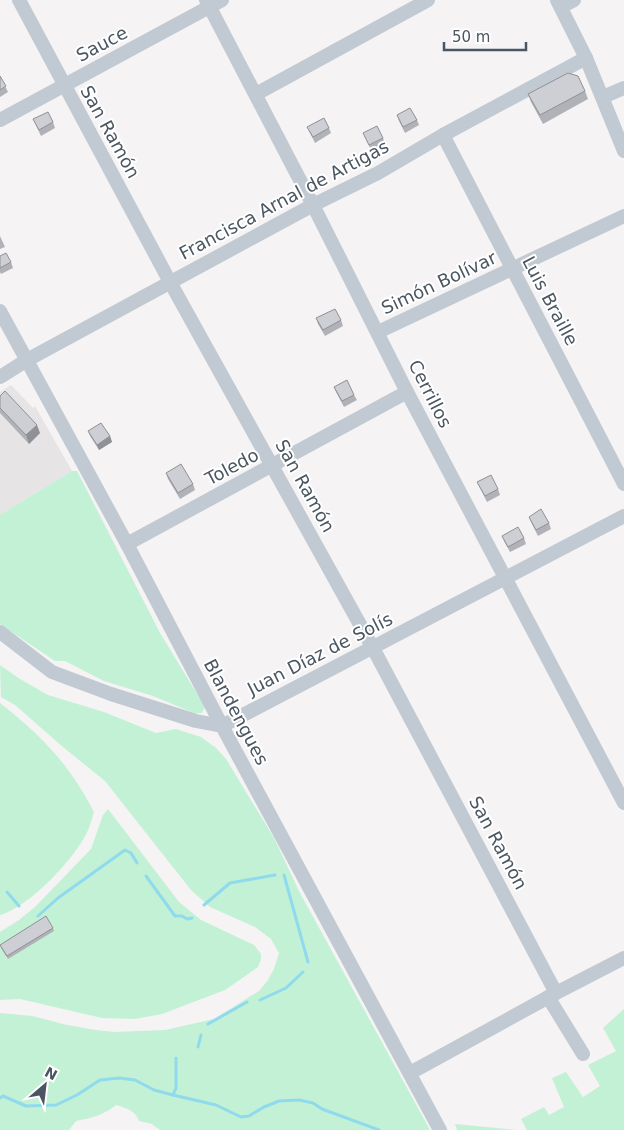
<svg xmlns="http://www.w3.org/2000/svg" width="624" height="1130" viewBox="0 0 624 1130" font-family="'DejaVu Sans',sans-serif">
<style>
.education{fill:#e6e4e5}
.green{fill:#c3f1d5}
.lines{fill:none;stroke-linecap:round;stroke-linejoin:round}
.stream{stroke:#90daee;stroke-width:3}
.minor{stroke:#c1cad2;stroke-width:14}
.wall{fill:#b0b2b7}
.shaded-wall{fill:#909195}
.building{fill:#cdcfd5;stroke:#909195}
.labels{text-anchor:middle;stroke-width:4;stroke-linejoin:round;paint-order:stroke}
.street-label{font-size:18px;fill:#4a5661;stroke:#fff}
</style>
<rect width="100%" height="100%" fill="#f5f3f3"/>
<path class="education" d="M11,385L33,408L35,406L72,471L0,515V392Z"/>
<g class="green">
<path d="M72,471H77L160,633L205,707L202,713H194L153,696L104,681L65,661H55L0,624V515Z"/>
<path d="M0,665L20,679L48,695L104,712L156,733L176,729L201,737L216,748L226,759L274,838L300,893L430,1130H160L152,1124L139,1121C135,1110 126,1108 116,1105C104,1115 91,1118 76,1121L69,1130H0V1013L32,1016L67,1025L96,1030L114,1032L165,1030L214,1019L259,991L268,980L274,969L279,953L271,939L255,927L210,907L191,890L105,781L63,747L15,705L1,697Z"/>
<path d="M0,703C42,736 69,764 94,812C92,818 91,824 88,830C76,858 29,907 0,915Z"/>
<path d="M108,809L179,902L201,920L254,945L261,954V959L258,967L225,990L162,1014L135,1019L102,1018L20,999L0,1000V932L19,920L35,907L91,849L103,815Z"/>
<path d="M624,1009V1130H527L521,1119L544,1107L549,1115L564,1107L552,1078L566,1072L583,1097L600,1086L588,1065L616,1051L603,1028Z"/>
<path d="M455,1124L517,1130H457Z"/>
</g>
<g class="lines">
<g class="stream">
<path d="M284,875L308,962"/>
<path d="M146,876L175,916H182L187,919L192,918"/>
<path d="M7,892L19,906"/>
<path d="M204,905L230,883L275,875"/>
<path d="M38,916L58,898L125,850L131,853L137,863"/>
<path d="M260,1000L286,988L303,972"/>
<path d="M208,1024L247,1002"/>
<path d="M198,1047L201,1035"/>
<path d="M173,1095L176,1088V1058"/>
<path d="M0,1098L3,1096L26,1106L56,1105L77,1095L100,1080L119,1078L135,1080L154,1090L173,1095L216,1105L241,1117L249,1116L264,1107L279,1101L299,1100L313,1103L322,1109L379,1130"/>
</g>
<g class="minor">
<path d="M19,0L170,282L373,648L556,993"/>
<path d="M206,0L313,205L407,392L624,803"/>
<path d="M557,0L586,58L624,151"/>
<path d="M561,7L574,0"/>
<path d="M256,94L428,0"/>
<path d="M603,97L624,88"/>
<path d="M0,120L222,0"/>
<path d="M443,135L624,484"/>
<path d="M0,311L127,544L222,726L440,1130"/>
<path d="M378,332L624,216"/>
<path d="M0,377L27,360L313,205L378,173L443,135L586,58"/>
<path d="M127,544L407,392"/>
<path d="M0,632L52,672L111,694L196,721L222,726L624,516"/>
<path d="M548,997L583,1054"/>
<path d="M410,1073L556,993L624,958"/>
</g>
</g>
<g class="wall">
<path d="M0,76L8,92L0,97Z"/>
<path d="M585,91L588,99L543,124L531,102L528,94Z"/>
<path d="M397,115L417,120L419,125L405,133L399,121Z"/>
<path d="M33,119L53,122L55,128L41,136Z"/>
<path d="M307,127L329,128L331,133L315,143Z"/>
<path d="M363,133L383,138L385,143L371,150Z"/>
<path d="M0,236L5,247L0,249Z"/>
<path d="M0,256L11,262L13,268L1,274L0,272Z"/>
<path d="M316,318L341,320L343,326L325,336L318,324Z"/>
<path d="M334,387L354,395L357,400L344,407L336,392Z"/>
<path d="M0,396L40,433L29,444L0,413Z"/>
<path d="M88,431L110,436L112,442L99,450L90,436Z"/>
<path d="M166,473L193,484L195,490L180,499L168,479Z"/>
<path d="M477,482L498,489L500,495L487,502Z"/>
<path d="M529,517L549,523L551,529L538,536L531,522Z"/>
<path d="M502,536L524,538L526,544L510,552L504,541Z"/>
<path d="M53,928L54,931L8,959L1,948L0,945Z"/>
</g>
<g class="shaded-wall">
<path d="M37,425L40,433L29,444L26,435Z"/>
<path d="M110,436L112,442L99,450L97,445Z"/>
</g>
<g class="building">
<path d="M568,73L578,76L585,91L540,115L528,94Z"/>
<path d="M0,76L6,86L0,90Z"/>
<path d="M410,108L417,120L403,127L397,115Z"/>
<path d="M48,112L53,122L39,130L33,119Z"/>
<path d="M324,118L329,128L313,137L307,127Z"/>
<path d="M377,126L383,138L369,145L363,133Z"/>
<path d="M6,253L11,262L0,268V256Z"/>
<path d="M335,309L341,320L323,330L316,318Z"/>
<path d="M347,380L354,395L342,401L334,387Z"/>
<path d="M5,391L37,425L26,435L0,408V396Z"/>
<path d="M101,423L110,436L97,445L88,431Z"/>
<path d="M181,464L193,484L178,493L166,473Z"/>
<path d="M491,475L498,489L485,496L477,482Z"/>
<path d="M541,509L549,523L536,530L529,517Z"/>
<path d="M518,527L524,538L508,547L502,536Z"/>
<path d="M46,916L53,928L7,956L0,945Z"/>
</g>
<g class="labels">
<g class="street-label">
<text transform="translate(102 44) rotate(-28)" y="6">Sauce</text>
<text transform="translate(110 132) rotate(61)" y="6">San Ramón</text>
<text transform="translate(284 200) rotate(-28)" y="6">Francisca Arnal de Artigas</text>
<text transform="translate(439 283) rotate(-25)" y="6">Simón Bolívar</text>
<text transform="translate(550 301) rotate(62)" y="6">Luis Braille</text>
<text transform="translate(430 394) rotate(63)" y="6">Cerrillos</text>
<text transform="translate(232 467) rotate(-28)" y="6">Toledo</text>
<text transform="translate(305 486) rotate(61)" y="6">San Ramón</text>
<text transform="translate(320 654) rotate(-27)" y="6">Juan Díaz de Solís</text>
<text transform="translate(236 712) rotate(62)" y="6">Blandengues</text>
<text transform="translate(498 843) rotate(62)" y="6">San Ramón</text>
</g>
</g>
<g transform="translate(45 1085) rotate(28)" stroke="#ffffff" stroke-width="4" paint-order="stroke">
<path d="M0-4L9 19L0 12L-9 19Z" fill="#4a5661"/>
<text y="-8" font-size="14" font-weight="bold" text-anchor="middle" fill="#4a5661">N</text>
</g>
<path d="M444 42v8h82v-8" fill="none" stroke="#4a5661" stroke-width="2.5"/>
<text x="452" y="42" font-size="15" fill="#4a5661" stroke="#ffffff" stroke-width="4" paint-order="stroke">50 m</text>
</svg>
